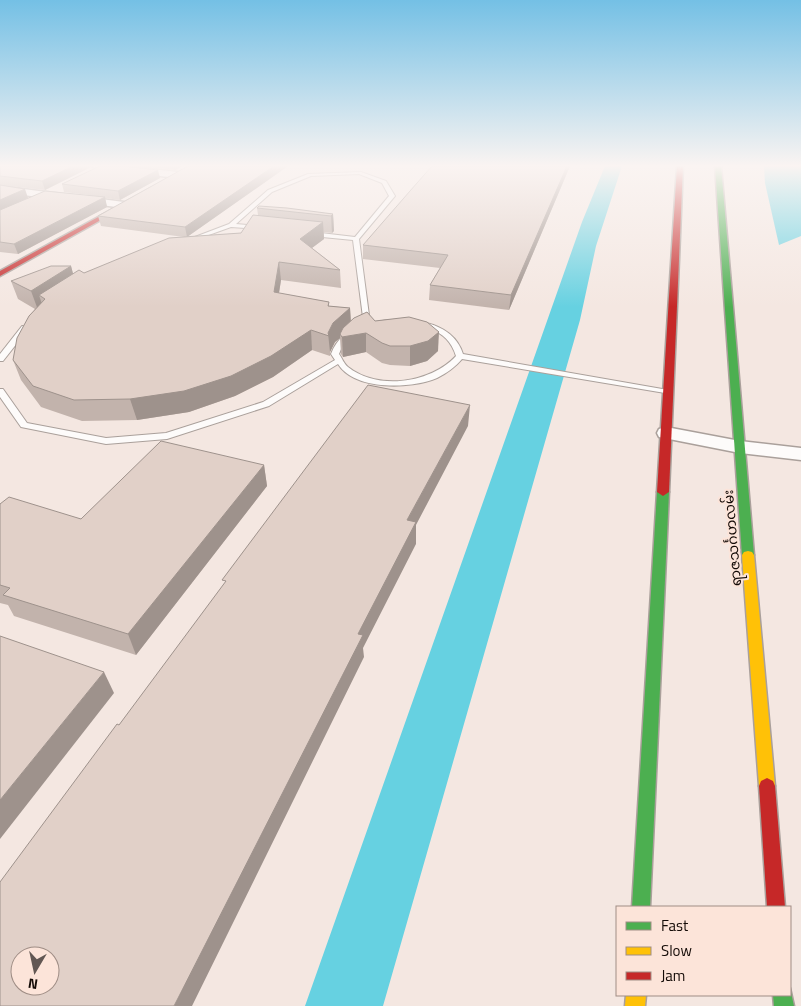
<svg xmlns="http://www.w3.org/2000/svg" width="801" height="1006" viewBox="0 0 801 1006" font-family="'Titillium Web','Noto Sans Myanmar',sans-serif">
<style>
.water{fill:#66d1e1}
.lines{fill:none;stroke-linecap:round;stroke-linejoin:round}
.lane-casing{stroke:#aaa09b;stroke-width:2}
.street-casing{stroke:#aaa09b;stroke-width:3}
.fast-casing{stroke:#aaa09b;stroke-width:3}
.slow-casing{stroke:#aaa09b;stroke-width:3}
.jam-casing{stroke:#aaa09b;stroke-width:3}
.lane{fill:#fdfbfa;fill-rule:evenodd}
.street{fill:#fdfbfa;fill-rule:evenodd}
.fast{fill:#4caf50;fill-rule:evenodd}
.slow{fill:#ffc107;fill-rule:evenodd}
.jam{fill:#c62828;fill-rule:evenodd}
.wall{fill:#c2b3ac}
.shaded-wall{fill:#9e928c}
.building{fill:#e1d0c8;stroke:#9e928c;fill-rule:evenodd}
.labels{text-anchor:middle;stroke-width:4;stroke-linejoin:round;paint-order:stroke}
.street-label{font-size:14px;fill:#130a06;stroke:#fce4d9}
</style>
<rect width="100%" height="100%" fill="#f4e7e1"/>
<g class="water">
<path d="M605,166H622L596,246L580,320L383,1006H305L582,222Z"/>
<path d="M764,166H801V236L779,245L765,183Z"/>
</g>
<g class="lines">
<defs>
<g id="lane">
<path d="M361,172L386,181L395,196L359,239L370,323C402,316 452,318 463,354L668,390H671V394L462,359C455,367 447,373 437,378C411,389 355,391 338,364L269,406L167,439L106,444L21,427L0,397V389H3L27,423L106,438L166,433L263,402L335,360L331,354C337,338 348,330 364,325L353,240L312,236L309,234L312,232L355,237L389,196L382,183L359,174L311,176L272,192L236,224L258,226L261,228L260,229L231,227L192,241L187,240L229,224L268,190L308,174ZM392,324C419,325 447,326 456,356C431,383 378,391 348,367C344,364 342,358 339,354C347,331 370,327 392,324Z"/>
<path d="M22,326L29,328L3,361H0V354Z"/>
</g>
<g id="street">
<path d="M92,166H124L178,172L183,175L178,178L97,169Z"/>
<path d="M0,186L124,202L130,205L124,208L0,192Z"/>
<path d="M666,427L740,441L801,448V460L740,453L659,437L657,433L659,429Z"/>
</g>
<g id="fast">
<path d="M715,166H721L754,555L752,558H744L742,555Z"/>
<path d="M663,488L669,492L650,907H632L657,492Z"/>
<path d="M790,988L794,1006H774L773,995H790Z"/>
</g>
<g id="slow">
<path d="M748,551L752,552L754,555L775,786L773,791L767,794L761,791L759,786L742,555L744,552Z"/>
<path d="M626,995H646L645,1006H625Z"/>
</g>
<g id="jam">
<path d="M191,166H198L0,276V271Z"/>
<path d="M677,166H683L669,492L663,496L657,492Z"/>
<path d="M767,778L773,781L775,786L785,907H767L759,786L761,781Z"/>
</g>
</defs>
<use href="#lane" class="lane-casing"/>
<use href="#street" class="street-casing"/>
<use href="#fast" class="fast-casing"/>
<use href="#slow" class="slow-casing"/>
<use href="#jam" class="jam-casing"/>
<use href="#lane" class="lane"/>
<use href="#street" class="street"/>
<use href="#fast" class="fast"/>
<use href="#slow" class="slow"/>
<use href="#jam" class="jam"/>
</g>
<g class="wall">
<path d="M0,166L91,167L45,190L0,185Z"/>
<path d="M141,166H182L175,170Z"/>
<path d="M288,166L187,237L241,233L258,215L257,208L333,214L334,231L332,233L324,232V239L312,248L340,270L341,288L281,280L279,293L329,302V306L350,308L351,320L375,321L438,351L427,361L410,366L390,365L382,363L366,352L343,357L341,354L340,338L335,342L330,352V356L312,350L273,377L235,396L189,412L137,420L82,421L41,407L21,380L13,360L35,309L18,299L11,281L71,266L73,274L84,273L184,237L101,226L98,216Z"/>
<path d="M570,166L509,310L429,300L430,285L440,268L363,259V245Z"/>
<path d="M160,178L120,200L105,198L107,207L18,254L0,252V185L28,198L89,195L64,192L62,184Z"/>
<path d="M264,465L267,486L136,655L14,616L8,605L0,603V504L81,519Z"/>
</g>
<g class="shaded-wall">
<path d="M73,166H91V167L45,190L42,181Z"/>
<path d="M174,166H182L175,170Z"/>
<path d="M274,166H288L187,237L185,227Z"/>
<path d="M567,166H570L509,310L511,295Z"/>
<path d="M158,170L160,178L120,200L118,191Z"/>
<path d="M25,189L28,198L0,211V200Z"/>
<path d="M105,197L107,207L18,254L14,244Z"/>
<path d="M333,214L334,231L332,233L331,216Z"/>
<path d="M323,222L324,239L301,256L300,239Z"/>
<path d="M279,262L281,280L276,311L274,292Z"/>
<path d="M71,266L76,285L39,295L43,307L38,310L31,291Z"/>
<path d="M350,308L351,328L340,334V338L335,342L330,352L328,333L333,323Z"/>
<path d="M311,330L312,350L273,377L235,396L189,412L137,420L130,399Z"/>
<path d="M439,332L438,351L427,361L410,366V346Z"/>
<path d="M366,333V352L343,357L342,337Z"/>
<path d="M470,405L468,426L416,525V544L363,648L364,657L192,1006H174L358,634L407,520Z"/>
<path d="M264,465L267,486L136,655L128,634Z"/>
<path d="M104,672L114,693L0,839V800Z"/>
</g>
<g class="building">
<path d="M0,166H73L42,181L0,176Z"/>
<path d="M100,166H123L158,170L118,191L62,184Z"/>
<path d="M188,166H274L185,227L98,216Z"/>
<path d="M432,166H567L511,295L430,285L448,255L363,245L410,191Z"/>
<path d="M0,185L25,189L0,200Z"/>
<path d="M45,191L105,197L14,244L0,242V210Z"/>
<path d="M259,206L287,208L333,214L331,216L257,208Z"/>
<path d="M253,215L323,222L300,239L340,270L279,262L274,292L329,302L328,306L350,308L333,323L328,333L329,336L311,330L271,356L231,376L184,391L130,399L74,400L33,386L13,360L17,338L29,316L45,299L39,295L79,270L84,273L169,238L241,233Z"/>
<path d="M51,266H71L31,291L11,281Z"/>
<path d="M367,312L375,321L409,317L427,322L439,332L428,341L410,346H390L382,343L366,333L342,337L340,334L343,328L354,318Z"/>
<path d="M368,385L470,405L407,520L416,522L358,634L363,635L174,1006H0V882L117,724L119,725L226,581L222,580ZM20,956H50V986H20Z"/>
<path d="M161,441L264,465L128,634L3,595L10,588L0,585V504L9,497L81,519Z"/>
<path d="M0,636L104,672L0,800Z"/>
</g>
<linearGradient id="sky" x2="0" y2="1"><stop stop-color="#74c0e5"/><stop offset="0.54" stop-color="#faf4f2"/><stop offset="1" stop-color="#faf4f2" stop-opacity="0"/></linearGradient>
<rect width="801" height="307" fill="url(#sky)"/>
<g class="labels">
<g class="street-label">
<text transform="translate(732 538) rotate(-95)" y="5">ရာဇသင်္ဂဟလမ်း</text>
</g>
</g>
<rect x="616" y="906" width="175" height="90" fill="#fce4d9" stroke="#9f8d85"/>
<rect x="626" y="922" width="25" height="8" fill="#4caf50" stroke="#9f8d85"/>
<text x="661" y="931" font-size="15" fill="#130a06">Fast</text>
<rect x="626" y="947" width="25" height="8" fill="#ffc107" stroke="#9f8d85"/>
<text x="661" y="956" font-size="15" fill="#130a06">Slow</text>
<rect x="626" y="972" width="25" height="8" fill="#c62828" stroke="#9f8d85"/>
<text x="661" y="981" font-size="15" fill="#130a06">Jam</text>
<g transform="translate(35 971) rotate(189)"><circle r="24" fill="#fce4d9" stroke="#9f8d85"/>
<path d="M0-4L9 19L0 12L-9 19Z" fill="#625753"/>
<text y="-8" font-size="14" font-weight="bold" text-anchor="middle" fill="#130a06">N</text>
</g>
</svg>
